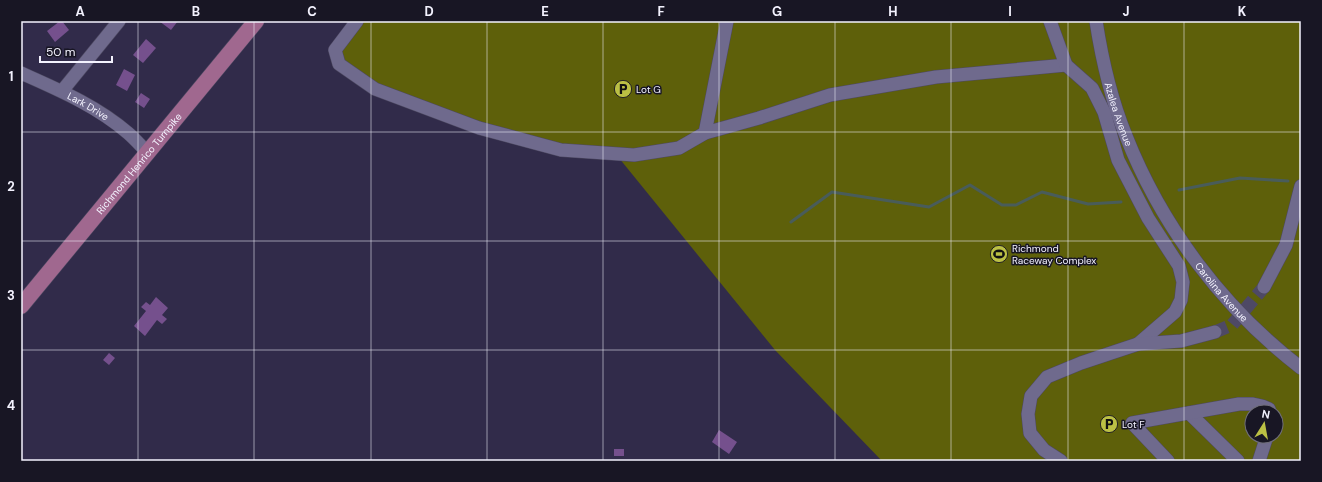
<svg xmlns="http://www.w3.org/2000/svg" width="1322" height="482" viewBox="0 0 1322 482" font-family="'DM Sans',sans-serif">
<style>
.green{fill:#5e600a;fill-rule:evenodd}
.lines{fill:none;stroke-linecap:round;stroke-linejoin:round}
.stream{stroke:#495c5a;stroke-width:3}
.building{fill:#75508d}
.minor-tunnel{stroke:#4e4965;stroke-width:13;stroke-dasharray:13 6;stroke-linecap:butt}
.minor-casing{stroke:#4d4961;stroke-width:14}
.major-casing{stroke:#4d4961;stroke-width:17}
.minor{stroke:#6f6a8d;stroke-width:13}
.major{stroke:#a0688f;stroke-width:16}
.grid{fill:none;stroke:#f3f2fe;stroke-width:1;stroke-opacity:0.55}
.labels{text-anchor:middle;stroke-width:3;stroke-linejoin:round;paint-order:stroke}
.poi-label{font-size:10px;fill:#f3f2fe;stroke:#181624;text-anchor:start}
.street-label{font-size:10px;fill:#f3f2fe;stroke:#181624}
.neatline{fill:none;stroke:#f3f2fe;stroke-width:1.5}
.grid-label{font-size:13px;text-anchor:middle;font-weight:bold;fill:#f3f2fe}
</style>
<rect width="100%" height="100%" fill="#312b4a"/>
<path class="green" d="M355,21H1301V461H882L775,350L619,158L503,131L363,83L332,50ZM1252,412H1276V436H1252Z"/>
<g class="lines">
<g class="stream">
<path d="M1179,190L1240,178L1288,181"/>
<path d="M791,222L832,192L929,207L970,185L1002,205H1016L1042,192L1088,204L1121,202"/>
</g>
</g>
<g class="building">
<path d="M60,21H62L69,30L55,42L47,31Z"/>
<path d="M159,21H178L171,30Z"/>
<path d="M146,39L156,48L143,63L133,55Z"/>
<path d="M124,69L135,75L127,91L116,85Z"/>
<path d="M141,93L150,99L144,108L135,102Z"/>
<path d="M156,297L168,308L162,315L167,319L162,324L157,320L145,336L134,326L146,311L141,307L146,302L150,305Z"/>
<path d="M109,353L115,358L109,365L103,360Z"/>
<path d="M719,430L737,442L729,454L712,442Z"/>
<rect x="614" y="449" width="10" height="7"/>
</g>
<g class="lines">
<path class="minor-tunnel" d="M1215,332L1232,325L1264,287"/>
<defs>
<g id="minor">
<path d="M357,21L335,50L339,64L375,89L479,128L561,150L634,155L679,148L705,133L759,118L830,95L936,77L1066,65"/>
<path d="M1050,21L1066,65L1092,88L1104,112L1118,160L1148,218L1179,266L1183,282L1181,300L1175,312L1138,344"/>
<path id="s1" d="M1096,21C1102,60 1111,99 1126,136C1162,227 1223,308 1301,368"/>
<path id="s2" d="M21,73C59,90 97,106 128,133C135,139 141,146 148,153"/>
<path d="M62,91L119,21"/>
<path d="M705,133L727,21"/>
<path d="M1264,287L1286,245L1301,186"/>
<path d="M1189,413L1238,461"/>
<path d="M1061,461L1044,450L1030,433L1028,414L1031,396L1047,377L1081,363L1138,344L1181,341L1215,332"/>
<path d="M1168,461L1132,423L1239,404H1253L1262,406L1269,409L1270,412"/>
<path d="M1259,461L1267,436"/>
</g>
<g id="major">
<path id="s3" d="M21,306L256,21"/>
</g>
</defs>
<use href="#minor" class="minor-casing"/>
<use href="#major" class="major-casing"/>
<use href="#minor" class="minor"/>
<use href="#major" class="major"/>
</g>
<path class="grid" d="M138,21V461M254,21V461M371,21V461M487,21V461M603,21V461M719,21V461M835,21V461M951,21V461M1068,21V461M1184,21V461M21,132H1301M21,241H1301M21,350H1301"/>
<defs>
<symbol id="parking-disc" viewBox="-11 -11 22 22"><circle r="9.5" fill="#bbc044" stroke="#181624"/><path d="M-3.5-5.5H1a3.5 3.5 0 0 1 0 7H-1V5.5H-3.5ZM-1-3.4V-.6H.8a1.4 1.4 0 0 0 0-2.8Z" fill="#111"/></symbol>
<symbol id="stadium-disc" viewBox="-11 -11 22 22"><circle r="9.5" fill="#bbc044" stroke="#181624"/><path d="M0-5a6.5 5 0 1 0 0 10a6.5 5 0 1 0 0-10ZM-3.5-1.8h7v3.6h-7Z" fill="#111"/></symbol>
</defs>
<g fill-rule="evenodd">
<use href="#parking-disc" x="613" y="79" width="20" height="20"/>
<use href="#stadium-disc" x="989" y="244" width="20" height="20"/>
<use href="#parking-disc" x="1099" y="414" width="20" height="20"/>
</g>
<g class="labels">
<g class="poi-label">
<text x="636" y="93">Lot G</text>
<text x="1012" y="252">Richmond<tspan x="1012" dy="12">Raceway Complex</tspan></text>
<text x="1122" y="428">Lot F</text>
</g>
<g class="street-label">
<text dy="4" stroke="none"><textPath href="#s2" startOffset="75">Lark Drive</textPath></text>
<text dy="4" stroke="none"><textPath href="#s1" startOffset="96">Azalea Avenue</textPath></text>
<text dy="4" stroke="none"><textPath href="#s3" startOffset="185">Richmond Henrico Turnpike</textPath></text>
<text dy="4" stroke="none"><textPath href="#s1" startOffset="303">Carolina Avenue</textPath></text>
</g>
</g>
<rect width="1322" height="482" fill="none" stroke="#181624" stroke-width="44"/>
<g transform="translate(1264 424) rotate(11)"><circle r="19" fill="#181624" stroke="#706e7b"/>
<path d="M0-3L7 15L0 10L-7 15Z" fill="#bbc044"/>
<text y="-6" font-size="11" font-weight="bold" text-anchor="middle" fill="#f3f2fe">N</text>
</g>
<path d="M40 56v6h72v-6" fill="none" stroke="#f3f2fe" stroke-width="2"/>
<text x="46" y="56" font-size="12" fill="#f3f2fe" stroke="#181624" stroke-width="3" paint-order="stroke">50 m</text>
<rect x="22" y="22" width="1278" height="438" class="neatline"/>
<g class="grid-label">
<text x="80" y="16">A</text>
<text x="196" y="16">B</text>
<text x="312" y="16">C</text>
<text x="429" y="16">D</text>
<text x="545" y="16">E</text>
<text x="661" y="16">F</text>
<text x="777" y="16">G</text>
<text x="893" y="16">H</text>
<text x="1010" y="16">I</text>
<text x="1126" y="16">J</text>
<text x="1242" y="16">K</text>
<text x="11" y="81">1</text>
<text x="11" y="191">2</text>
<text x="11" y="300">3</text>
<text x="11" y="410">4</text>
</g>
</svg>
